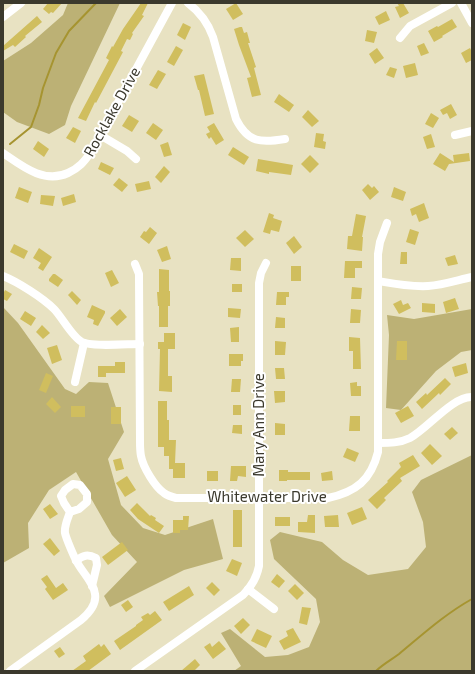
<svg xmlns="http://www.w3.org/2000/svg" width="475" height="674" viewBox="0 0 475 674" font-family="'Exo 2',sans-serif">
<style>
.green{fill:#bcb175}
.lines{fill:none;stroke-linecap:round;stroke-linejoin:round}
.stream{stroke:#a69430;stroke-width:2}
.building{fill:#d0be5e}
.minor{stroke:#fff;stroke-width:8}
.labels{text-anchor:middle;stroke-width:4;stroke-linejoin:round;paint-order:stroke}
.street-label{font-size:15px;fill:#3b392d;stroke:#fff}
</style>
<rect width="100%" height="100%" fill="#e8e2c2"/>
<g class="green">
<path d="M68,3H120L71,106L65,125L49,134L17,122L3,112V61L31,43L63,15Z"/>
<path d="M3,307L18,323L65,389L76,394L89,382L108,383L124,432L108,459L121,505L143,528L165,535L213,519L223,559L184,570L110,607L104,596L137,562L112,535L76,472L49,490L28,523L29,548L3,563Z"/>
<path d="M472,309V350L461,352L436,371L401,410L386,408L389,335L387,315L414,319Z"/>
<path d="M472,455V671H234L241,666L221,633L230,629L265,657L288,655L309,647L320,622L316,599L274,559L270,540L280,532L322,542L343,560L368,575L408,569L426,547L423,522L412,492L421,480Z"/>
</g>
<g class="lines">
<g class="stream">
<path d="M10,144L31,127L39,105L43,88L56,53L69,31L96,3"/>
<path d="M376,671C383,664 391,660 399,654C422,635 445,614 472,599"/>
</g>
</g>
<g class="building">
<path d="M48,3H62L53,13L51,12L49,14L43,9Z"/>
<path d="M141,3H148L142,15L144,16L132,33L133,34L130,40L127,39L121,51L123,52L96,103L95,102L86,121L78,118L109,60L106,58L112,46L113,47L123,29Z"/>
<path d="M236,3L243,14L233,20L226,9Z"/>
<path d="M397,3H403L409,13L400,18L395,7L399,6Z"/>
<path d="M386,11L390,20L379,25L375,17Z"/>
<path d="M37,16L42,22L25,36L26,37L15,47L13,45L3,51V46Z"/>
<path d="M452,19L457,27L442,36L443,37L434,42L428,31L437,26L438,27Z"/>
<path d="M183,23L191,27L185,40L177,35Z"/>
<path d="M240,27H242L244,33L247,32L250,43H248L256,67L254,68L261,95L252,97L247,78L251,77L239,45L234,29Z"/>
<path d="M367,30L377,32L374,43L365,41Z"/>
<path d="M424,43L429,53L421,56L417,46Z"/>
<path d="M176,46L183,50L174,66L167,62Z"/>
<path d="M377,48L384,58L375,64L369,54Z"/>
<path d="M470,48L472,52V60L466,63L461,53Z"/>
<path d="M415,63L418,75L406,78L403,66Z"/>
<path d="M390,67L397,69L394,78L386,75Z"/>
<path d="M158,70L166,74L157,89L149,85Z"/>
<path d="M204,74L214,114L205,116L199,90H198L194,76Z"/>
<path d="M279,94L294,105L289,112L274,102Z"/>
<path d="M451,104L457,115L450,119L447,113L443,115L440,110Z"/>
<path d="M308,110L319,121L312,127L302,117Z"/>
<path d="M431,113L439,118L433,128L425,124Z"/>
<path d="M129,115L139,121L132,132L122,126Z"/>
<path d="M153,123L163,130L156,140L146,133Z"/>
<path d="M214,123L224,140L216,145L211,137L209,139L206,134L210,132L207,127Z"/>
<path d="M73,127L81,131L75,143L66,138Z"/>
<path d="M316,133L324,134L323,141L326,142L325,149L314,147Z"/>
<path d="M431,134L435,147L427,149L423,137Z"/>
<path d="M38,141L49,149L44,157L33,149Z"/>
<path d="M168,142L172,155L164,157L160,145Z"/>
<path d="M233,147L249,157L244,165L228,155Z"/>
<path d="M440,153L454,162L453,155L469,153L470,161L449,164L445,171L433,164Z"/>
<path d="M310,155L319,164L310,173L301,164Z"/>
<path d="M258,159L293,165L291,175L269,172V174L256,171Z"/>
<path d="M101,162L114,168L110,175L98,169Z"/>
<path d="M164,166L170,172L161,183L155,177Z"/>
<path d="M119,178L128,185L122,192L113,185Z"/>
<path d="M149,181L151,189L137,192L135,184Z"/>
<path d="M368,184L372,188L374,186L379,192L370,200L362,190Z"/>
<path d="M19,187L32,192L28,203L15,198Z"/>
<path d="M394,187L406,192L403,201L391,197Z"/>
<path d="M74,194L76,202L63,206L61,198Z"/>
<path d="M41,195L55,196L53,206L40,204Z"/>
<path d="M424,203L429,218L419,222L416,214L412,216L410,209Z"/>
<path d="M269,213L274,215L273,218L282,221L279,232L271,230L270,234L263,232Z"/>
<path d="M356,214L366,216L362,237H363L362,251L347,249L348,236H352Z"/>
<path d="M150,227L157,233L149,244L140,237L144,231L146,232Z"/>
<path d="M410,229L419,232L415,245L406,242Z"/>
<path d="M245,230L254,239L245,247L236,238Z"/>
<path d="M294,236L302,247L294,254L286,243Z"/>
<path d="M14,244L28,251L24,259L10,252Z"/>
<path d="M167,246L171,259L162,262L157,250Z"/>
<path d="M39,248L52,257L43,271L38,268L41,263L33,258Z"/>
<path d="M401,252H407V264H400Z"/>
<path d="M455,255L458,264L448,266L445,258Z"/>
<path d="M231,258H241V271L230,270Z"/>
<path d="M345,261H362V268H355V278H344Z"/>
<rect x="291" y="266" width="10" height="15"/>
<path d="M159,269L169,270V291H170V306H168V327H159V306H158L157,292H159Z"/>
<path d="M112,270L119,283L111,287L105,273Z"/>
<path d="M53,274H55L63,280L58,287L49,281V279Z"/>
<rect x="232" y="284" width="10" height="8"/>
<path d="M352,287L362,288L361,299H351Z"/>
<path d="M5,290L12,294L7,301L3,299V294Z"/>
<path d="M72,291L81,300L77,305L68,295Z"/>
<path d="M277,292H289V297H286V305H276Z"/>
<path d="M455,298L459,309L446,313L443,302Z"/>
<path d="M401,300L403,305L408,303L411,308L399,314L393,304Z"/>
<path d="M422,303L435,304V313L422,312Z"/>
<path d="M92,305L105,311V313L98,326L93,324L94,320L87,317Z"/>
<path d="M228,308L241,309L240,318L228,317Z"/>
<path d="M120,309L127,317L117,326L110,318Z"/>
<path d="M351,309L361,310L360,323H350Z"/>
<path d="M25,311L36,318L31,326L20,319Z"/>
<path d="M276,317L285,318V328H275Z"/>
<path d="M42,325L50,333L43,339L36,332Z"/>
<path d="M239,327V342H231L230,328Z"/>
<path d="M164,333H175V349H168V376H172V392L159,391L160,349H158V342H164Z"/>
<path d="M349,337L360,338L361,369H353V351H349Z"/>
<path d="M275,341L286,342L285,355H275Z"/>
<path d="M397,341H407V360H396Z"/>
<path d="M57,345L62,360L52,364L47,348Z"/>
<path d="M229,354H243V361H241V366H229Z"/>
<path d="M115,362H125V373H106V377H98V366H115Z"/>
<path d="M466,363L468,373L455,377L452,367Z"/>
<path d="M275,368H284L285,379H276Z"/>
<path d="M46,373L53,376L46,393L39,390Z"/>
<path d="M445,378L451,384L440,395L439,393L422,409L416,402L426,393L427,395Z"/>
<path d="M232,379H241L240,392H231Z"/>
<path d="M357,382V386H361V396H351L350,383Z"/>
<path d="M274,391H285V402L275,403Z"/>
<path d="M52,397L61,407L55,413L46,404Z"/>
<path d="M158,401H167V420H169V440H176L175,463H185V478H173V469H169V456H164V447H158Z"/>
<rect x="233" y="405" width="8" height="10"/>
<rect x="71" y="406" width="14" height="11"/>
<path d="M408,406L414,416L401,423L395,413Z"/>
<rect x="111" y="407" width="10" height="17"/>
<path d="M350,416H360V431H349Z"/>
<path d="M275,423L285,424V435H275Z"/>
<path d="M233,425H242V434L232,433Z"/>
<path d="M452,427L458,433L450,440L444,434Z"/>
<path d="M430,444L442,456L432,465L421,453Z"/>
<path d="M347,448L359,453L355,462L343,457Z"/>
<path d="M413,455L420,466L400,478L402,481L384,498L386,500L377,509L368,500L388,482L387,481L401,467L399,463Z"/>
<path d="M121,458L124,469L116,471L113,460Z"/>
<path d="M231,466H246V477L238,476L237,481H230Z"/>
<path d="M279,470H288V472H310V480H287V481H279Z"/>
<rect x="207" y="471" width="11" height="10"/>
<path d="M332,471L333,480L322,481L321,473Z"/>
<path d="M127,476L136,490L125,497L116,483Z"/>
<path d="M137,503L150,516L151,515L156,518L155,520L164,526L159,533L138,519L130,510Z"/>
<path d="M50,504L58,514L50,519L43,509Z"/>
<path d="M362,507L367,519L352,525L347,513Z"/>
<rect x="233" y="510" width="9" height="37"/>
<path d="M308,515H315V533L298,532V522H307Z"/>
<path d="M338,515L339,527H325L324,516Z"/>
<path d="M183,516H189L188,530H180V533H173V520H183Z"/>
<rect x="275" y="517" width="15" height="9"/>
<path d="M50,538L60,551L54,556L43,544Z"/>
<path d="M122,542L128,550L108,565L102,557Z"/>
<path d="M232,559L242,563L237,576L226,571Z"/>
<path d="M277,574L285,581L279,588L271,582Z"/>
<path d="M47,575L56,588L63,583L68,590L53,600L45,589L47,587L41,579Z"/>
<path d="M212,582L220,590L214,596L206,588Z"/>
<path d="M295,584L304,593L297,600L288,591Z"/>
<path d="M189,586L194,595L169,611L163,602Z"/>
<path d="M128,600L133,607L126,612L121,605Z"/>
<path d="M302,607L311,608L307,625L299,623Z"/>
<path d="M155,611L162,620L120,650L114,641L136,626V625L143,620L141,617L148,613L150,615Z"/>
<path d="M243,618L250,625L241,634L234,626Z"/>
<path d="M293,628L301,642L284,650L279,641L288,636L286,631Z"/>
<path d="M257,629L272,636L266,648L251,641Z"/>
<path d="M219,641L226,649L213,659L204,647L210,643L212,647Z"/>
<path d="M99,644L101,647L104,644L111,654L88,671H72L86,661L83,656Z"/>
<path d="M60,647L65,654L59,658L54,651Z"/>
<path d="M195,659L200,665L194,671H181Z"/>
</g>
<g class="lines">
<g class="minor">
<path d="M188,3C200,12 208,23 213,37L236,119C248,143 261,143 285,139"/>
<path d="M461,3L472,23"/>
<path d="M3,17L21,3"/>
<path d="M400,38L410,26L452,3"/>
<path d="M100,135L127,151L136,159"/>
<path d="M455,135L472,131"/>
<path d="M3,153C22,166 44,184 68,173C79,168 84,162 91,152L172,3"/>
<path d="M135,264L139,274V278L140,441C140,446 140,451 141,456C143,467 155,487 164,493C168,496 172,497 176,498H328C356,492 371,480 378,452V254L380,242L387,223"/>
<path d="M3,276C18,282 43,298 54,309C62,317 72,337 82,342C92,347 127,344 140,344"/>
<path d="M378,281C395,284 411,287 428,286C443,285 458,280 472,277"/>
<path d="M75,382L84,343"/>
<path d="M379,443C389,443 400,443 410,438C427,429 453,396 472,397"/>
<path d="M76,561C83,555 88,554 96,558L97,565L92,586"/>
<path d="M248,589L274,609"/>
<path d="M10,671L81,620C88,614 97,605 95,594C94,583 82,572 77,562C74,557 66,538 65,533C64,526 68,518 70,512L79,509L87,502V494L80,485L73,484L65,490L61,496L64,503L70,512"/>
<path d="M135,671L243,595C251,587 257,577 259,566V283L261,273L266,263"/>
</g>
</g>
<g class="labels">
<g class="street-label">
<text transform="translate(112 112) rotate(-61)" y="5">Rocklake Drive</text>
<text transform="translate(259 425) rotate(-90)" y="5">Mary Ann Drive</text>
<text x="267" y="502">Whitewater Drive</text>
</g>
</g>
<rect width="475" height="674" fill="none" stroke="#3b392d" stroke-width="8"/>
</svg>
